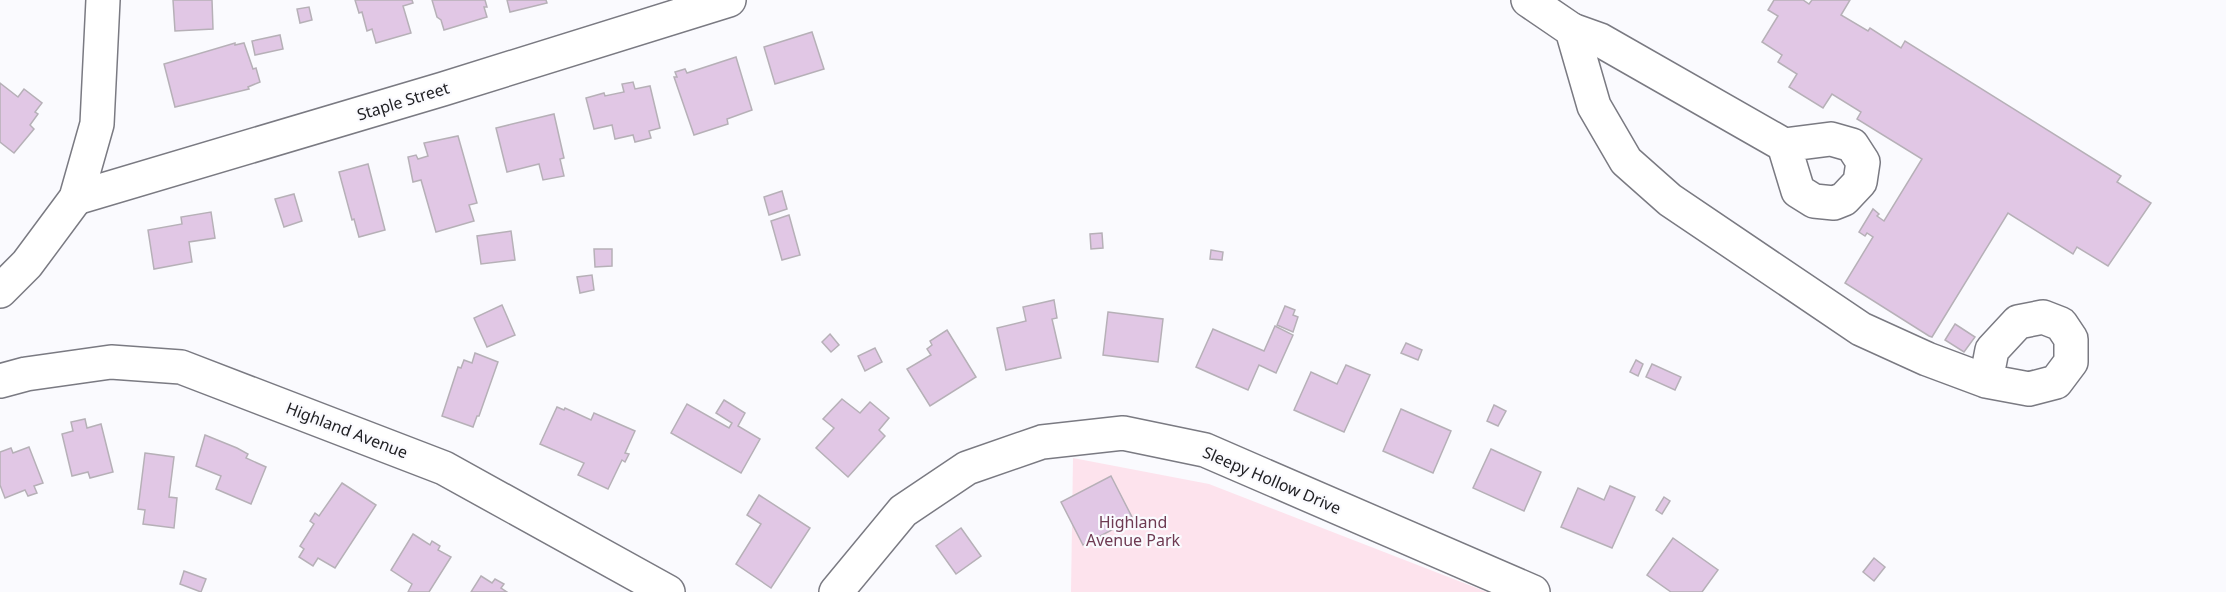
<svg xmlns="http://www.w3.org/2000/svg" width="2226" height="592" viewBox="0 0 2226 592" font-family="'Noto Sans',sans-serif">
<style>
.green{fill:#fde3ed}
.building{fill:#e1c7e5;stroke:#b6b0b7;stroke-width:1.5}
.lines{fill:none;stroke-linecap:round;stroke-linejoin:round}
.minor-casing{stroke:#7a7a82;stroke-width:36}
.minor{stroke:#fff;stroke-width:33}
.labels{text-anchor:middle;stroke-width:4.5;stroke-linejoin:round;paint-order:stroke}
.street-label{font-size:16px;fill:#212124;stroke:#fafafe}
.park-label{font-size:16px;fill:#6e3a52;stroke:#fafafe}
</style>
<rect width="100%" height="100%" fill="#fafafe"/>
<path class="green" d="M1073,458L1209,484L1487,592H1071Z"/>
<g class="building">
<path d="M173,0H212L213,29L175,31Z"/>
<path d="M355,0H412L413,3L403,6L411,33L376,43L372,29L367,31L362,12L359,13Z"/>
<path d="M432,0H485L487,7H484L487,17L444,30L441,20L437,17Z"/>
<path d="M507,0H546L547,3L510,12Z"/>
<path d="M1774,0H1803L1809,4L1812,0H1850L1841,15L1868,31L1870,28L1901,48L1905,41L2121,176L2117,182L2151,203L2108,266L2077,247L2073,254L2008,213L1932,337L1929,336L1845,283L1873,237L1867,233L1865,236L1859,232L1873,209L1879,214L1877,216L1884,221L1922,159L1857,119L1861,112L1832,94L1823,108L1789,87L1797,74L1778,62L1782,55L1762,42L1778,16L1768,10Z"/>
<path d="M309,7L312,20L300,23L297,9Z"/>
<path d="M812,32L824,69L775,84L764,47Z"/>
<path d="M280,35L283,49L255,55L252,41Z"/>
<path d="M235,43V45L244,43L253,69L256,68L260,82L248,87L249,89L175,107L164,64Z"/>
<path d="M736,57L752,110L727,119L728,124L694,135L674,77H677L675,72L685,69L687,73Z"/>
<path d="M633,82L635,89L650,86L660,128L649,131L651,138L635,142L633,135L615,139L612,125L594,129L586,98L604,93L605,96L624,92L622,84Z"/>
<path d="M0,83L18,97L24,89L42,103L35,112L38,114L30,125L34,129L14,153L0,142Z"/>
<path d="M554,114L564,158L560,159L564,176L543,180L539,164L507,172L496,128Z"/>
<path d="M458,136L477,203L469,205L474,221L436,232L421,180L413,182L408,157L416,155L418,159L428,156L424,143Z"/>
<path d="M368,164L385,230L359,237L354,219L352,220L339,172Z"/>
<path d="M782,191L787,209L769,215L764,197Z"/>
<path d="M294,194L302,221L284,227L275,199Z"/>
<path d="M211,212L215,238L189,242L192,262L154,269L148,230L182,224L181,217Z"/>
<path d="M789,215L800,255L782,260L771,221Z"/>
<path d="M511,231L515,260L481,264L477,236Z"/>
<path d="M1102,233L1103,248L1091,249L1090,234Z"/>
<path d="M594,249H612V266L595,267Z"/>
<path d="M1211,250L1223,252L1222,260L1210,259Z"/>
<path d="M592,275L594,290L580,293L577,277Z"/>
<path d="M1054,300L1057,318L1052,319L1061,358L1006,370L997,328L1026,321L1023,307Z"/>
<path d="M502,305L515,335L487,347L474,318Z"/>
<path d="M1285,306L1295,310L1293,315L1298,317L1293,332L1277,325Z"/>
<path d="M1108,312L1163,319L1158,362L1103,355Z"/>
<path d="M1955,324L1975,337L1964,352L1945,340Z"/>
<path d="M1275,326L1293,335L1276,373L1259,365L1248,390L1196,367L1213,329L1264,351Z"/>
<path d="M947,330L976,377L930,406L907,369L931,355L927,349L932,345L930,341Z"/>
<path d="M830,334L839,345L831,352L822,342Z"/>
<path d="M1406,343L1422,350L1418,360L1401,353Z"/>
<path d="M875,348L882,362L865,371L858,356Z"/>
<path d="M475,353L498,362L479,416H477L473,427L442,416L458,367L461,368L464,360L472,363Z"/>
<path d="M1636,360L1643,364L1638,376L1630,372Z"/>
<path d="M1652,364L1681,377L1675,390L1646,377Z"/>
<path d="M1346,365L1370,375L1344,432L1294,410L1311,372L1337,384Z"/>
<path d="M842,399L860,413L870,402L889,418L879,430L885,436L848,477L816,448L834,428L823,419Z"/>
<path d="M724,400L745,413L738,426L760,439L741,473L671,433L687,404L729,428L732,423L716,413Z"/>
<path d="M1494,405L1506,411L1498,426L1487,421Z"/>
<path d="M557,407L564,410L565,408L591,420L594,413L635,431L625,453L629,454L625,462L622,460L608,489L578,475L584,463L540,444Z"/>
<path d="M1401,409L1451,431L1433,473L1383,451Z"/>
<path d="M85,419L87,428L101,424L113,472L90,478L88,472L72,476L62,434L73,431L71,422Z"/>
<path d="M205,435L237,448L248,454L246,458L266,467L251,504L216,489L221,476L196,466Z"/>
<path d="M29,447L43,483L34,486L37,493L28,496L25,490L5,498L0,485V452L11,448L13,453Z"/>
<path d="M1491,449L1541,472L1524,511L1473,488Z"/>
<path d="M145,453L174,457L169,497L177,498L174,528L143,524L145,510L138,509Z"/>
<path d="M1111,476L1133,519L1083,545L1061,502Z"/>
<path d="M342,483L376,505L335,568L318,558L313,566L299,557L304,549L300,546L314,524L310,521L315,513L319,516Z"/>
<path d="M1610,486L1635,497L1612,548L1561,527L1578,488L1604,500Z"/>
<path d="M759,495L810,528L771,588L736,564L761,524L747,515Z"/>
<path d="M1664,497L1670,501L1662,514L1656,510Z"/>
<path d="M961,528L981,556L956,574L936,546Z"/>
<path d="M413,534L430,545L432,541L440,546L438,550L451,557L429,592H408L412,584L391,570Z"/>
<path d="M1673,538L1718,570L1702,592H1671L1647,575Z"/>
<path d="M1874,558L1885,567L1874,581L1863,572Z"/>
<path d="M184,571L206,579L201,592L180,584Z"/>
<path d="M481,576L492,583L495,579L504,584L501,588L507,592H471Z"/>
</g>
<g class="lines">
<defs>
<g id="minor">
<path d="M1528,0L1572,30L1594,106L1626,161L1670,200L1861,329L1927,359L1986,381L2029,389L2056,382L2071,362V339L2061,324L2043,317L2018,322L1992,350L1986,381"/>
<path d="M1572,30L1600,40L1784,145L1798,191L1814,201L1834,203L1844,199L1860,182L1863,162L1852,145L1831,139L1784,145"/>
<path d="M76,198L443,89L729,0"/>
<path d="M0,291L27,264L76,198L97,124L103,0"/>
<path d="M0,381L26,374L111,362L181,367L444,468L668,592"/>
<path d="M836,592L903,511L967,468L1042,442L1123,433L1205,450L1533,592"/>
</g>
</defs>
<use href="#minor" class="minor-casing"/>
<use href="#minor" class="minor"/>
</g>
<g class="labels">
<g class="street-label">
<text transform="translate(403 101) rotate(-17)" y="6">Staple Street</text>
<text transform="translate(347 430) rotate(21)" y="6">Highland Avenue</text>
<text transform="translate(1272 480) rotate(23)" y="6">Sleepy Hollow Drive</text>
</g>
<g class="park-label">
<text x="1133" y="528">Highland<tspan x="1133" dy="18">Avenue Park</tspan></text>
</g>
</g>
</svg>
